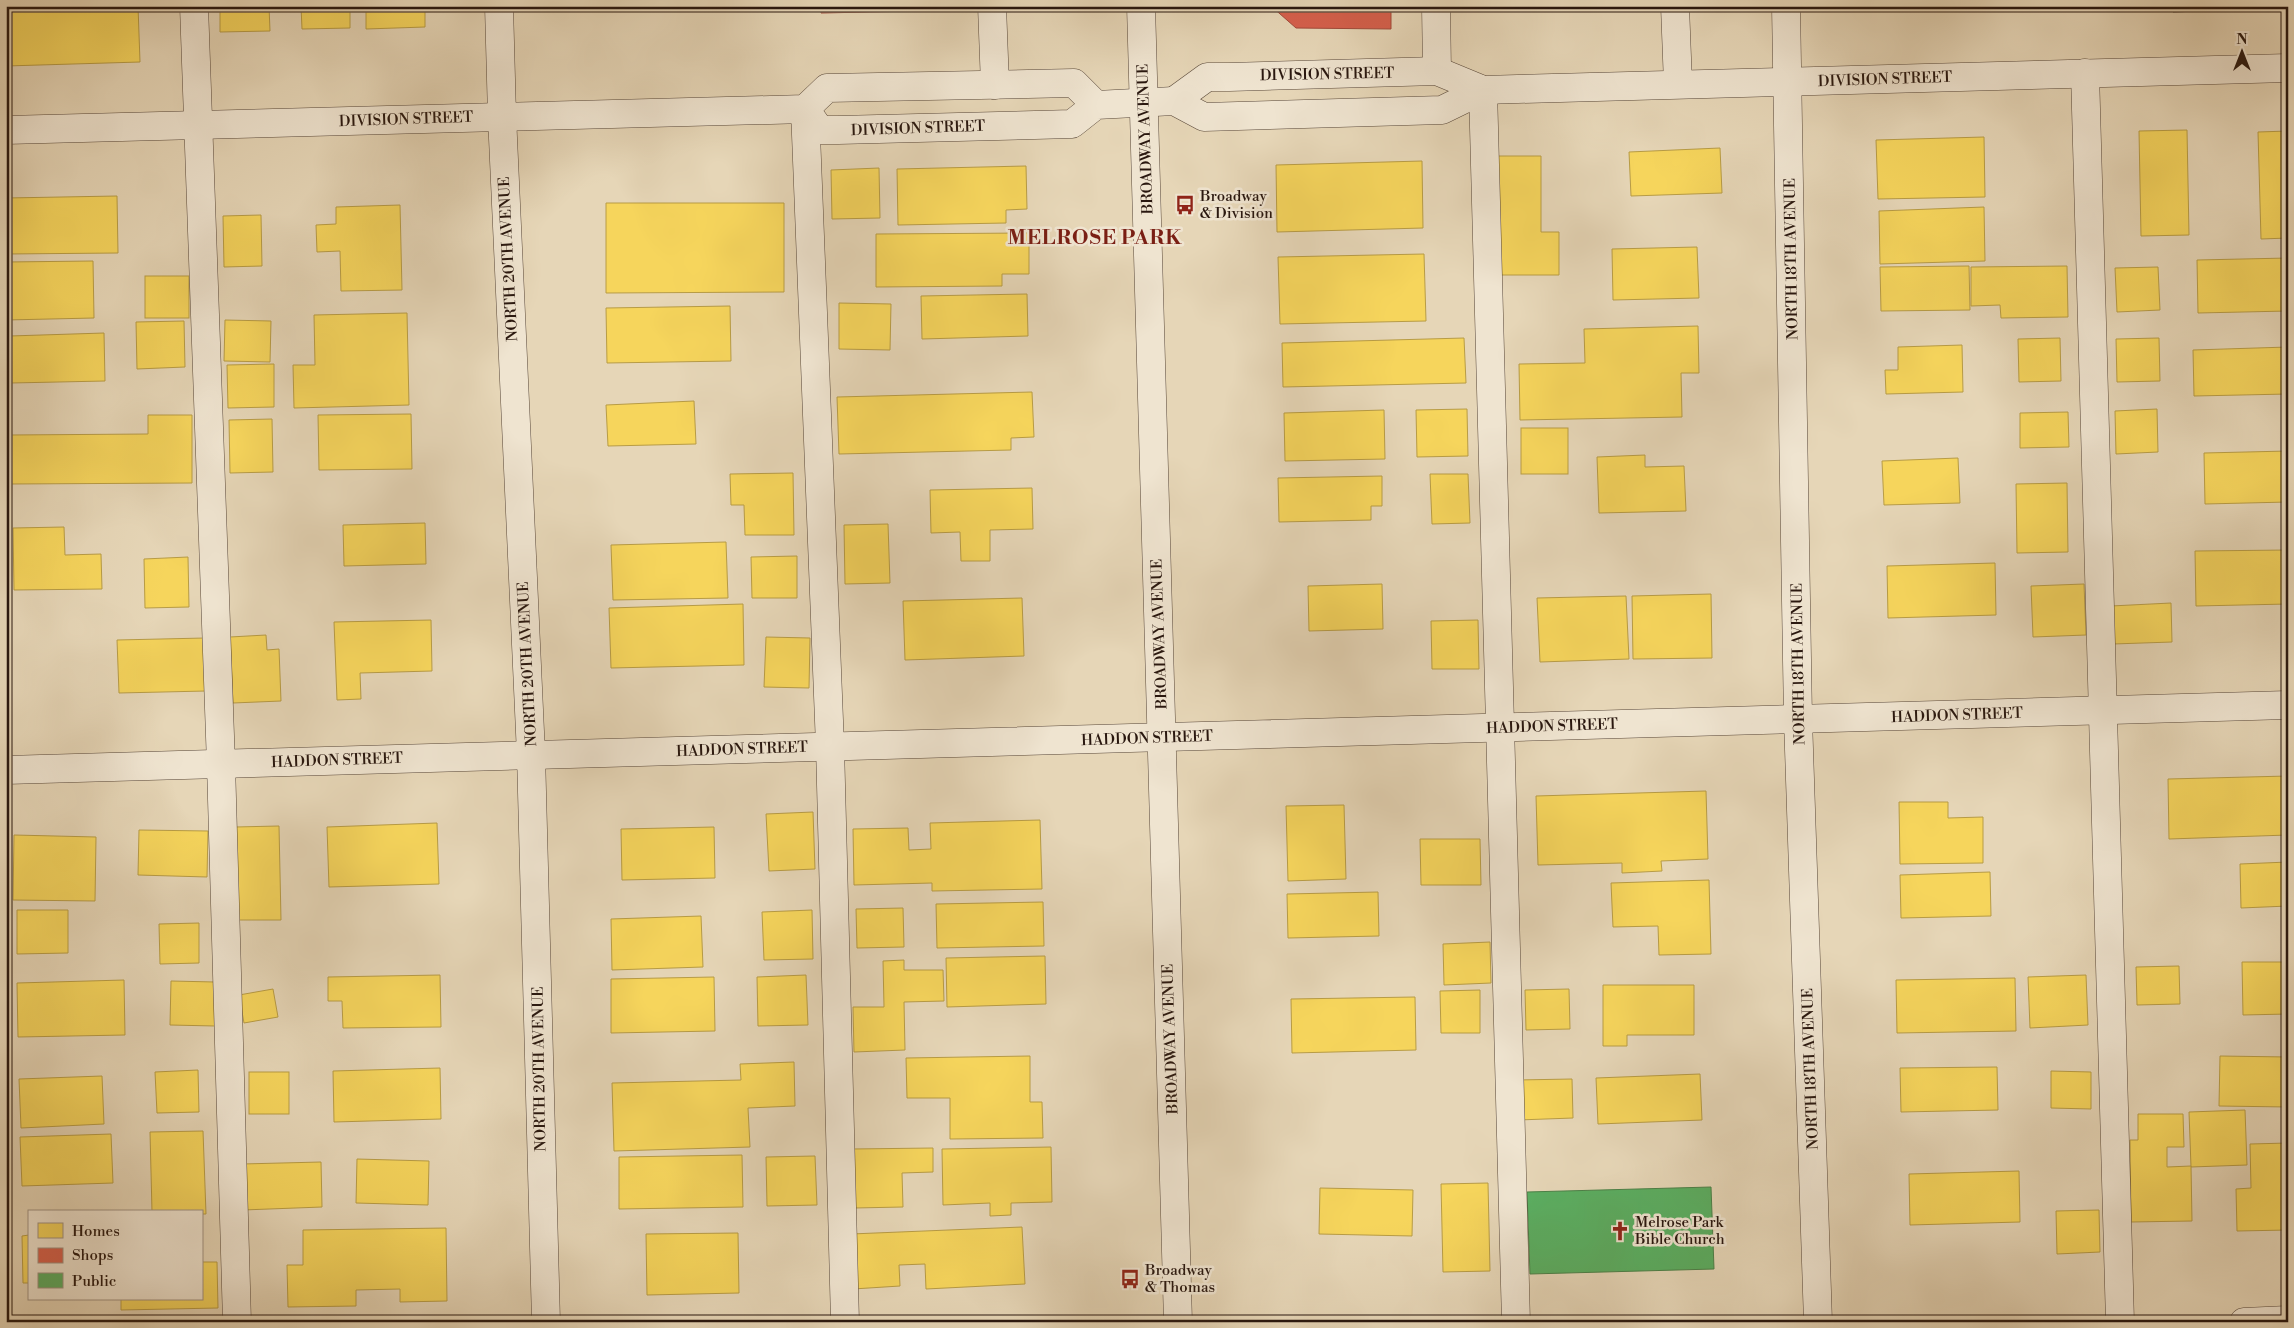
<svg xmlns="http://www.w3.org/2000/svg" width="2294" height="1328" viewBox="0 0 2294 1328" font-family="'Libre Bodoni',serif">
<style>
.homes{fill:#f6d55c;stroke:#b89c45}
.shops{fill:#d6604d;stroke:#a24a3a}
.public{fill:#5aae61;stroke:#4b8148}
.building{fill:#d2998a;stroke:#29170f}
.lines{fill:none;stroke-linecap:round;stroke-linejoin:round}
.minor-casing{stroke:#584739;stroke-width:29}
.minor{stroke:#efe4d0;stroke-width:28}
.labels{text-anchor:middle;stroke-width:5;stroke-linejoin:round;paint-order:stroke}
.street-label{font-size:15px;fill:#29170f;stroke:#efe4d0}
.poi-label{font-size:15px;fill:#29170f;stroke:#efe4d0;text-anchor:start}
.district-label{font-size:20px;font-weight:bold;letter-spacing:1px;fill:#7a1f14;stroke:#efe4d0}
</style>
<rect width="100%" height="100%" fill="#e6d6b7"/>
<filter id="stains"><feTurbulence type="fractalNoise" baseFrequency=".004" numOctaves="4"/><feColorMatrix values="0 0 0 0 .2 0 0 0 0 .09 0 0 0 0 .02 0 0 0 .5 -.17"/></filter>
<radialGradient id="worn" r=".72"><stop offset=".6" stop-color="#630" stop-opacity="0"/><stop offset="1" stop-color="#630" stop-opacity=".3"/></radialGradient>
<g class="homes">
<path d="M82,6H138L140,62L6,66V9Z"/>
<path d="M220,6H269L270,31L220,32Z"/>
<path d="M301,6H350V28L302,29Z"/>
<path d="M366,6H425V27L366,29Z"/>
<path d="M2187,130L2189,235L2141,236L2139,131Z"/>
<path d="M2288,131V238L2261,239L2258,132Z"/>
<path d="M1984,137L1985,197L1878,199L1876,140Z"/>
<path d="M1720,148L1722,193L1631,196L1629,152Z"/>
<path d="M1497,156H1541V232H1559V275H1497Z"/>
<path d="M1422,161L1423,228L1277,232L1276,165Z"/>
<path d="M1026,166L1027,209L1006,210V223L898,225L897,169Z"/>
<path d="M879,168L880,218L832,219L831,170Z"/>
<path d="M117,196L118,253L6,254V198Z"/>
<path d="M606,203H784V292L606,293Z"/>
<path d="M400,205L402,290L341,291L340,251L317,252L316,225L336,224V207Z"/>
<path d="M1984,207L1985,261L1880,264L1879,211Z"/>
<path d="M261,215L262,266L224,267L223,216Z"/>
<path d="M1029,233V274H1002V286L876,287V234Z"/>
<path d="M1697,247L1699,298L1613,300L1612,249Z"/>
<path d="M1424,254L1426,321L1280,324L1278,257Z"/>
<path d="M2288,258V311L2198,313L2197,260Z"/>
<path d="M93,261L94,318L6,320V262Z"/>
<path d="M1969,266L1970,310L1881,311L1880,267Z"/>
<path d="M2067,266L2068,317L2001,318L2000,305L1971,306V267Z"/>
<path d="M2158,267L2160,310L2117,312L2115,268Z"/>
<rect x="145" y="276" width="44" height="42"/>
<path d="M1027,294L1028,336L922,339L921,296Z"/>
<path d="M839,303L891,304L890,350L839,349Z"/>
<path d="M730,306L731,361L607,363L606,308Z"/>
<path d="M407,313L409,405L294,408L293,365H315L314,315Z"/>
<path d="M225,320L271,321L270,362L224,361Z"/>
<path d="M184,321L185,367L137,369L136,322Z"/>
<path d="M1698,326L1699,373H1681L1682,417L1520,420L1519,364L1585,363L1584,329Z"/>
<path d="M104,333L105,381L11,383L10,336Z"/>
<path d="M1464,338L1466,383L1283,387L1282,343Z"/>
<path d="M2060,338L2061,381L2019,382L2018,339Z"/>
<path d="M2159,338L2160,381L2117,382L2116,339Z"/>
<path d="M1962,345L1963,392L1886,394L1885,370H1898V347Z"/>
<path d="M2288,347V394L2194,396L2193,350Z"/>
<path d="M274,364V407L228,408L227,365Z"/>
<path d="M1032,392L1034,437L1011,438V450L839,454L837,397Z"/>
<path d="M694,401L696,444L608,446L606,405Z"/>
<path d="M1467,409L1468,456L1417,457L1416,410Z"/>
<path d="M2157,409L2158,452L2116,454L2115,411Z"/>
<path d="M1384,410L1385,459L1285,461L1284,413Z"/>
<path d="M2068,412L2069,447L2020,448V413Z"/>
<path d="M411,414L412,469L319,470L318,415Z"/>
<path d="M148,415H192V483L10,484V435L148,434Z"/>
<path d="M272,419L273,472L230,473L229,420Z"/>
<rect x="1521" y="428" width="47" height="46"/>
<path d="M2288,451V502L2205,504L2204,453Z"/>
<path d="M1645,455V467L1684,466L1686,511L1599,513L1597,457Z"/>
<path d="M1958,458L1960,503L1884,505L1882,461Z"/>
<path d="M793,473L794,535H745L744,505H731L730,474Z"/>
<path d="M1430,474H1468L1470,523L1432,524Z"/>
<path d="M1382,476V506H1371V520L1279,522L1278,478Z"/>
<path d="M2067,483L2068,552L2017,553L2016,484Z"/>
<path d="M1032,488L1033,529L990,530V561H961L960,532L931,533L930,490Z"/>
<path d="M425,523L426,564L344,566L343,525Z"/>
<path d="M888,524L890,583L845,584L844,525Z"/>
<path d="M64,527L65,555L101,554L102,589L14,590L13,528Z"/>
<path d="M726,542L728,598L613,600L611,545Z"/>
<path d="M2288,550V604L2196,606L2195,551Z"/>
<path d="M797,556V598H752L751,557Z"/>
<path d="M188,557L189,607L145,608L144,559Z"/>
<path d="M1995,563L1996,615L1888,618L1887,566Z"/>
<path d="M1382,584L1383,629L1309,631L1308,586Z"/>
<path d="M2084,584L2086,635L2033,637L2031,586Z"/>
<path d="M1711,594L1712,658L1633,659L1632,596Z"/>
<path d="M1626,596L1629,659L1540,662L1537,598Z"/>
<path d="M1022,598L1024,656L905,660L903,601Z"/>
<path d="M2171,603L2172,642L2113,644L2111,606Z"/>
<path d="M743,604L744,665L611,668L609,608Z"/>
<path d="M431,620L432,671L360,673L361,699L337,700L334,622Z"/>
<path d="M1478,620L1479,669H1432L1431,621Z"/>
<path d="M266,635L267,650L279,649L281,701L233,703L230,637Z"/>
<path d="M766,637L810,638L809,688L764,687Z"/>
<path d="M205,638L206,691L119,693L117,640Z"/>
<path d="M2288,776V835L2169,839L2168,779Z"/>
<path d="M1706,791L1708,859L1661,861L1662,871L1622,873V863L1538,865L1536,796Z"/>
<path d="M1899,802H1948V818L1983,817V863L1900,864Z"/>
<path d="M1344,805L1346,879L1288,881L1286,806Z"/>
<path d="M813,812L815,869L769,871L766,814Z"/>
<path d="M1040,820L1042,889L932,891V883L854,885L853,829L908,828L909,850L931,849L930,823Z"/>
<path d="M437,823L439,884L329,887L327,827Z"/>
<path d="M279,826L281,920H236L235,827Z"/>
<path d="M714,827L715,878L622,880L621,829Z"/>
<path d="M139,830L208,831L207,877L138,875Z"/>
<path d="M14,835L96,837L95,901L13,900Z"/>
<path d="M1420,839H1480L1481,885H1421Z"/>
<path d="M2288,862V906L2241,908L2240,864Z"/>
<path d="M1990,872L1991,916L1901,918L1900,875Z"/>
<path d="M1709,880L1711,954L1659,955L1658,926L1613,927L1611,883Z"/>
<path d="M1378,892L1379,936L1288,938L1287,894Z"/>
<path d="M1043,902L1044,946L937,948L936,904Z"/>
<path d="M903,908L904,947L857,948L856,909Z"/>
<path d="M17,910H68V953L17,954Z"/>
<path d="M812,910L813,959L764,960L762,912Z"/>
<path d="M701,916L703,967L612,970L611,919Z"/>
<path d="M199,923V963L160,964L159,924Z"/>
<path d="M1490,942L1491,983L1444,985L1443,944Z"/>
<path d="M1045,956L1046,1004L947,1007L946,958Z"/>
<path d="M904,960V970H943L944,1001L904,1002L905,1050L854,1052L853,1007H884L883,961Z"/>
<path d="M2242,962H2288V1014L2243,1015Z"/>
<path d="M2179,966L2180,1004L2137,1005L2136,967Z"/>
<path d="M440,975L441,1027L343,1028L342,1001H328V977Z"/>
<path d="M806,975L808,1025L758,1026L757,977Z"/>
<path d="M2086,975L2088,1025L2030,1028L2028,977Z"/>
<path d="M714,977L715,1031L611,1033V979Z"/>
<path d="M2015,978L2016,1031L1897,1033L1896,980Z"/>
<path d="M124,980L125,1035L18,1037L17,983Z"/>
<path d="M171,981L215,982V1026L170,1025Z"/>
<path d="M1603,985H1694V1035H1627V1046H1603Z"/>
<path d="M273,989L278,1017L244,1023L239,995Z"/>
<path d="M1569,989L1570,1029L1526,1030L1525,990Z"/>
<path d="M1480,990V1033H1441L1440,991Z"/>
<path d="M1415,997L1416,1050L1292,1053L1291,999Z"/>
<path d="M1030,1056V1102H1042L1043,1138L950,1139V1098H907L906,1058Z"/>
<path d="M2220,1056L2288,1057V1107L2219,1106Z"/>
<path d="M794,1062L795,1106L748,1108L750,1147L614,1151L612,1083L741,1080L740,1064Z"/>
<path d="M1997,1067L1998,1110L1901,1112L1900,1068Z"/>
<path d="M440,1068L441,1119L334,1122L333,1071Z"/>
<path d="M198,1070L199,1112L157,1113L155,1072Z"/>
<path d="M2051,1071L2091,1072V1109L2051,1108Z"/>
<rect x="249" y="1072" width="40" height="42"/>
<path d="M1700,1074L1702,1120L1598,1124L1596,1078Z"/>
<path d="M102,1076L104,1124L21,1128L19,1079Z"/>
<path d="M1572,1079L1573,1118L1518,1120L1517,1080Z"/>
<path d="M2245,1110L2247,1165L2191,1167L2189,1112Z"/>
<path d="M2138,1114H2183L2184,1147H2167V1167L2191,1166L2192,1221L2131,1222L2130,1140H2138Z"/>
<path d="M203,1131L206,1214H201V1212H152L150,1132Z"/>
<path d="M111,1134L113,1183L22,1186L20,1137Z"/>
<path d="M2288,1143V1230L2237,1231L2236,1189L2251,1188L2250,1144Z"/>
<path d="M1051,1147L1052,1202L1011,1203V1215L990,1216V1203L943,1205L942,1149Z"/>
<path d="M933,1148V1172L902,1173L903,1207L854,1208L852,1149Z"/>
<path d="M742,1155L743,1207L619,1209V1157Z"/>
<path d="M815,1156L817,1205L767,1206L766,1157Z"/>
<path d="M357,1159L429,1161L428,1205L356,1203Z"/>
<path d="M321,1162L322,1207L243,1210L242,1164Z"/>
<path d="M2019,1171L2020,1222L1910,1225L1909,1174Z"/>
<path d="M1488,1183L1490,1271L1443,1272L1441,1184Z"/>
<path d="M1320,1188L1413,1190L1412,1236L1319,1234Z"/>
<path d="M2099,1210L2100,1252L2057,1254L2056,1211Z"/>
<path d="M1022,1227L1025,1284L926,1289L925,1264L899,1265L900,1286L853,1289L851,1234Z"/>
<path d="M446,1228L447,1301L400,1302V1289L356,1290V1306L288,1307L287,1265H303V1230Z"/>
<path d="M738,1233L739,1293L647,1295L646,1234Z"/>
<path d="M29,1235V1283H23L22,1236Z"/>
<path d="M201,1262H217L218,1308L121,1310V1299H201Z"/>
</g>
<g class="shops">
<path d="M821,6H915V11L821,13Z"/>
<path d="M1271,6H1391V29L1296,28Z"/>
</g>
<path class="public" d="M1711,1187L1714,1269L1530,1274L1527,1192Z"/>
<g class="building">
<path d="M1844,6H1902V9L1844,10Z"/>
<path d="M2173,6H2223V10L2173,12Z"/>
</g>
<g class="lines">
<defs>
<g id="minor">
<path d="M194,6L221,764L237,1322"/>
<path d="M499,6L502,116L531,754L546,1322"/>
<path d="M992,6L995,85"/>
<path d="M1141,6L1178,1322"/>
<path d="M1436,6L1437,71"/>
<path d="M1675,6L1678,84"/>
<path d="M1786,6L1798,719L1818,1322"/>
<path d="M2085,73L2120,1322"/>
<path d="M1483,90L1516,1322"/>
<path d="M1174,101L1207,77H1229L1437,71L1483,90L2288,68"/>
<path d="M805,109L830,746L845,1322"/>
<path d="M805,109L820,130H838L1072,124L1096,105L1174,101L1204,117L1442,110L1483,90"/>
<path d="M6,130L805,109L827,88L1074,83L1096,105"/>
<path d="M6,770L2288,705"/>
<path d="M2244,1322L2288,1320"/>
</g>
</defs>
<use href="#minor" class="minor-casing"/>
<use href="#minor" class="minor"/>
</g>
<defs>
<symbol id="bus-bare" viewBox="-9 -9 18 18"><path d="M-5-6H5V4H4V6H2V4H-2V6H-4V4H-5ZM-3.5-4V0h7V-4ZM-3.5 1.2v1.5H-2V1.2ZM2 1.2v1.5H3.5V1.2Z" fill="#8f2418" stroke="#efe4d0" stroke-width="2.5" paint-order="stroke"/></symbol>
<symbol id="church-bare" viewBox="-9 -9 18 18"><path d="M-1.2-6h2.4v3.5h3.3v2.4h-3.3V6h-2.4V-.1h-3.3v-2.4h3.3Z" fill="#8f2418" stroke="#efe4d0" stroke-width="2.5" paint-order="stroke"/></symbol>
</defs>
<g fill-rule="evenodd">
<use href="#bus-bare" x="1171" y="191" width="28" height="28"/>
<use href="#church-bare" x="1606" y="1217" width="28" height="28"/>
<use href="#bus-bare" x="1116" y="1265" width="28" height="28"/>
</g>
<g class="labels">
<g class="street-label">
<text transform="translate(1327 74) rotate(-1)" y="5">DIVISION STREET</text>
<text transform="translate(1885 79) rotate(-2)" y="5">DIVISION STREET</text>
<text transform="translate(406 119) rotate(-2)" y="5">DIVISION STREET</text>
<text transform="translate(918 128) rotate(-2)" y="5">DIVISION STREET</text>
<text transform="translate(1145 139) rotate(-92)" y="5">BROADWAY AVENUE</text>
<text transform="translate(508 259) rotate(-93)" y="5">NORTH 20TH AVENUE</text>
<text transform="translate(1791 259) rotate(-91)" y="5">NORTH 18TH AVENUE</text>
<text transform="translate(1159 634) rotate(-92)" y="5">BROADWAY AVENUE</text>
<text transform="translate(527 664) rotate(-93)" y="5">NORTH 20TH AVENUE</text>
<text transform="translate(1798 664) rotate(-91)" y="5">NORTH 18TH AVENUE</text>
<text transform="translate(1957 715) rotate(-2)" y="5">HADDON STREET</text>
<text transform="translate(1552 726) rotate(-2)" y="5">HADDON STREET</text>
<text transform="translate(1147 738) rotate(-2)" y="5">HADDON STREET</text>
<text transform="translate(742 749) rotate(-2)" y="5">HADDON STREET</text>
<text transform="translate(337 760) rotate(-2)" y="5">HADDON STREET</text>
<text transform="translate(1170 1039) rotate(-92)" y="5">BROADWAY AVENUE</text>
<text transform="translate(539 1069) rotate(-91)" y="5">NORTH 20TH AVENUE</text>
<text transform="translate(1810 1069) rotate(-92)" y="5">NORTH 18TH AVENUE</text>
</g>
<g class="poi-label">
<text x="1200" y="201">Broadway<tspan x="1200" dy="17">&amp; Division</tspan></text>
<text x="1635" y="1227">Melrose Park<tspan x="1635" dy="17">Bible Church</tspan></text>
<text x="1145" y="1275">Broadway<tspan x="1145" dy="17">&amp; Thomas</tspan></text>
</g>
<g class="district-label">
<text x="1095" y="244">MELROSE PARK</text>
</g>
</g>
<rect width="2294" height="1328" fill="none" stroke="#e6d6b7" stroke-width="25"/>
<rect x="8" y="8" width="2279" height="1313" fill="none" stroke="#29170f" stroke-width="2.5"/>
<rect x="12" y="12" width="2269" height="1303" fill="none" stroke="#29170f"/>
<rect x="28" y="1210" width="175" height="90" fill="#efe4d0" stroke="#a09283"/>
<rect x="38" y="1223" width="25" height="15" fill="#f6d55c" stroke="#a09283"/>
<text x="72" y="1236" font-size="15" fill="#29170f">Homes</text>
<rect x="38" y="1248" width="25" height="15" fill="#d6604d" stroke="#a09283"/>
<text x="72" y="1260" font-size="15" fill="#29170f">Shops</text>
<rect x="38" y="1273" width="25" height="15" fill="#5aae61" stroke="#a09283"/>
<text x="72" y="1286" font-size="15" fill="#29170f">Public</text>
<g transform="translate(2242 52)" stroke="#efe4d0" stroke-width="4" paint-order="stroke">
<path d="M0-4L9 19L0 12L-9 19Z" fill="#29170f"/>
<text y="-8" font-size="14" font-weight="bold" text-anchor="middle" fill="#29170f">N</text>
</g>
<rect width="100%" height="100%" filter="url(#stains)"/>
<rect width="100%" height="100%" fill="url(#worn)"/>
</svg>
